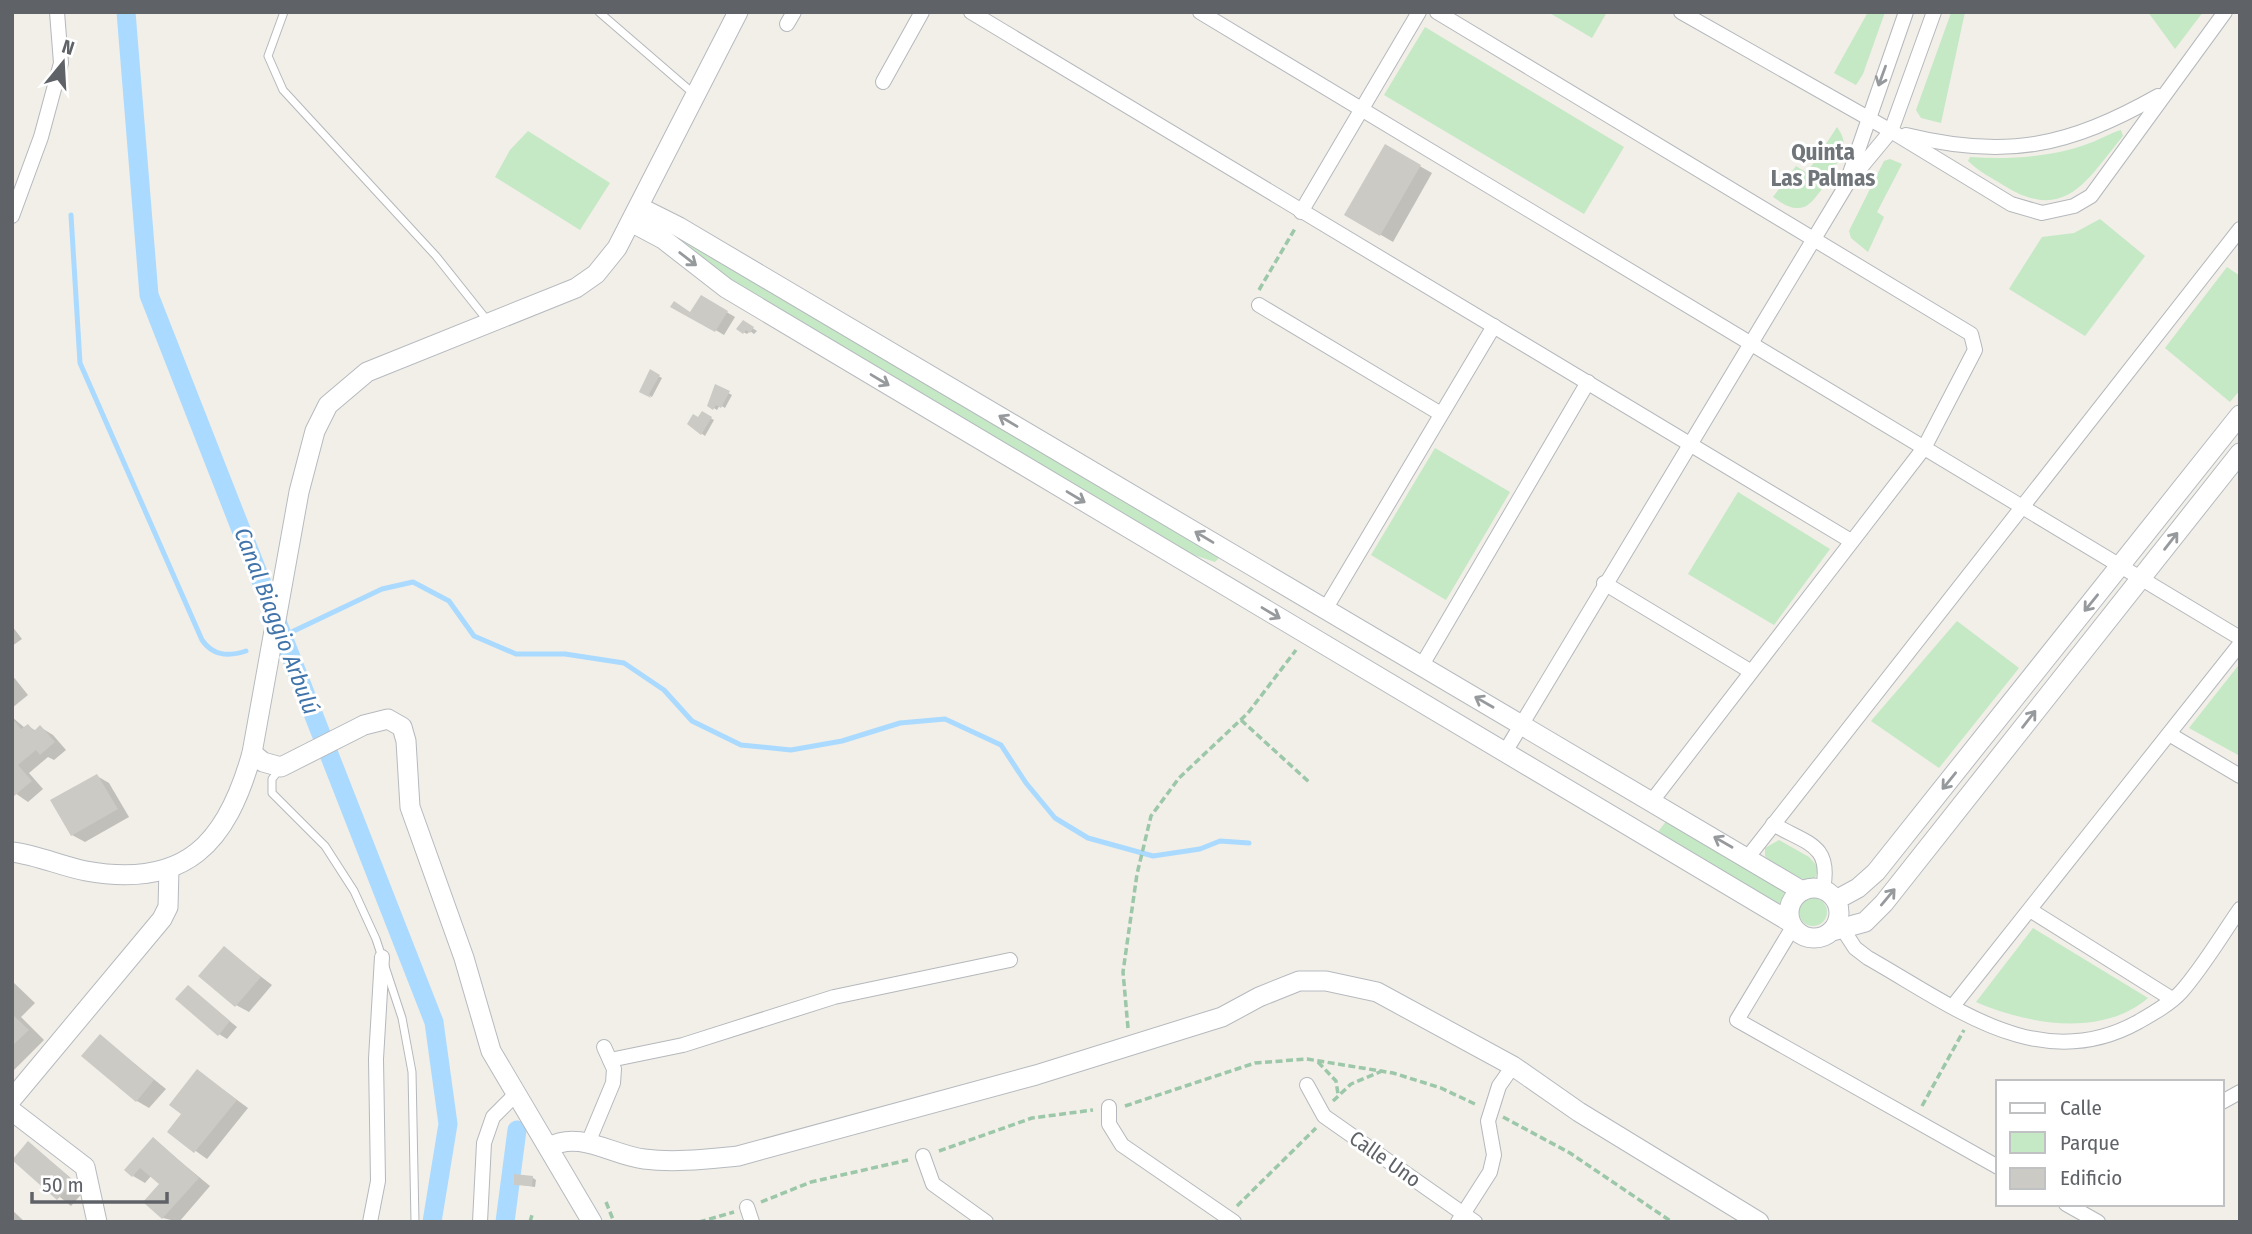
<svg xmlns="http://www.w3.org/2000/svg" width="2252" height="1234" viewBox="0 0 2252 1234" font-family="'Fira Sans Condensed',sans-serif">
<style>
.green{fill:#c5e8c5}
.shadow{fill:#0003}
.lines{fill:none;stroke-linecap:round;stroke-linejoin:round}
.stream{stroke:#aadaff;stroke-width:5}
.canal{stroke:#aadaff;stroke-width:19}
.building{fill:#cccac5}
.lane-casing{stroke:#b5b8bc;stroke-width:9}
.street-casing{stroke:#b5b8bc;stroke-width:16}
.secondary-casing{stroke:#b6babf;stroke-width:21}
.path{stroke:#9cc7a9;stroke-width:3.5;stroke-dasharray:7 3.5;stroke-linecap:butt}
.lane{stroke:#fff;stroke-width:7}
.street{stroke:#fff;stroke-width:14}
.secondary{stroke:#fff;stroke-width:19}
.oneway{stroke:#979a9d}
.labels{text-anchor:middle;stroke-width:6;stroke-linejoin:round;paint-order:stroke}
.street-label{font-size:21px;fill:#5f6368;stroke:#fff}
.neighbourhood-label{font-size:23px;font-weight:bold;fill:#70757a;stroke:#fff}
.water-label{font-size:23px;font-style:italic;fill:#4174aa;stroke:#fff}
</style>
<rect width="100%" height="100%" fill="#f1efe8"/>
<g class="green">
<path d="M1548,12H1607L1592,38Z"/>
<path d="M1868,12H1885L1863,74L1856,85L1834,73Z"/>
<path d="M1965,12L1941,123L1921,118L1916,110L1951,13Z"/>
<path d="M2148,12H2203L2175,49Z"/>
<path d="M1425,27L1624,147L1584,214L1384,95Z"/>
<path d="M1837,127C1841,133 1845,139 1843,147C1841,160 1816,204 1804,207C1792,211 1782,203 1773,197L1796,166L1807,173Z"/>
<path d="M2121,130L2123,136C2086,181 2065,224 2003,185C1992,178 1978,171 1968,161L1970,157C2010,160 2053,157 2090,143C2101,139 2110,133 2121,130Z"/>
<path d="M528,131L610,183L580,230L495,177L510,150Z"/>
<path d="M1890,159L1902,164L1877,212L1884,217L1868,252L1851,238L1849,231L1884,161Z"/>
<path d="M2100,219L2145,256L2085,336L2009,289L2042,237L2074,233Z"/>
<path d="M674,231L1220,557L1215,562L1179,550L731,285L671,235Z"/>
<path d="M2227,267L2240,276V390L2230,402L2165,348Z"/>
<path d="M1435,448L1510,492L1446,600L1371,555Z"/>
<path d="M1738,492L1830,549L1774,625L1688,574Z"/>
<path d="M1957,621L2019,668L1939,768L1871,721Z"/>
<path d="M2238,666L2240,667V756L2189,728Z"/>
<path d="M1667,820L1787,891L1789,896L1780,908L1657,833Z"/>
<path d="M1779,840L1809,857L1819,868L1815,878C1800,884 1775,868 1765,856V848Z"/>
<circle cx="1813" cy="912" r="14"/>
<path d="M2033,928L2148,998C2101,1038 2027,1024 1976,1002Z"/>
</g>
<g class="shadow">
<path d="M1386,147L1432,173L1393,242L1347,215Z"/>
<path d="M701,297L735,317L724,335L692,316Z"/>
<path d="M743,322L757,331L754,334L750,331L747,334L738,329Z"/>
<path d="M651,372L662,378L652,397L642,391Z"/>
<path d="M716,387L732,395L725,408L720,405L717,410L709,405Z"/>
<path d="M703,414L714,420L705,436L689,424L699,420Z"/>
<path d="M12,626L22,639L12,646Z"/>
<path d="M12,675L28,695L12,708Z"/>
<path d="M12,717L25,728L28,726L36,731L40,727L53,735L66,750L54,760L48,757L29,773L43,789L28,802L12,791Z"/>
<path d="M97,776L109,783L129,817L85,842L72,835Z"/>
<path d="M224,948L272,985L249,1012L236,1005Z"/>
<path d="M12,981L35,1003L21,1017L44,1040L12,1072Z"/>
<path d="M188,987L237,1027L227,1039L219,1034Z"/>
<path d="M100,1036L166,1089L149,1108L137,1101Z"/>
<path d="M198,1071L248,1108L207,1159L169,1132L183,1114Z"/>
<path d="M153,1139L210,1186L179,1222L163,1218L146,1202L161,1184L151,1176L145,1183L133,1176Z"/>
<path d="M29,1143L85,1190L71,1206L14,1160Z"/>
<path d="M533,1178L536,1180L535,1187L515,1184Z"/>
<path d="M12,1210L25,1222H12Z"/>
</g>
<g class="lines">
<g class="stream">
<path d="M71,215L80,363L202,640C213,656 228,657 246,651"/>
<path d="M279,638L382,589L413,582L449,601L474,636L516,654H565L624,663L664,690L692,721L741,745L791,750L842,741L900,723L945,719L1001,745L1026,783L1055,818L1088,838L1153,856L1200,849L1220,841L1249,843"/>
</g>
<g class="canal">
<path d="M126,12L149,295L434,1022L448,1124L432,1222"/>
<path d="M505,1222L517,1130"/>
</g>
</g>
<g class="building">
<path d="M1385,144L1421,165L1380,236L1344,215Z"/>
<path d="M701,295L728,311L715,332L670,307L674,301L690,312Z"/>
<path d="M743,320L754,327L750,333L746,330L743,334L736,329Z"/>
<path d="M650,369L660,375L649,394L651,398L639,392Z"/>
<path d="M715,384L730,391L721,408L716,405L713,410L707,406Z"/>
<path d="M702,411L712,417L701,435L687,424L693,414L698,417Z"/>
<path d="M12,718L21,729L28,724L34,731L40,725L55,742L40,755L36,750L18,765L32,781L14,796Z"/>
<path d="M97,774L118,809L71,836L50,800Z"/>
<path d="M224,946L261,977L235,1007L198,976Z"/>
<path d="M188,985L230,1021L218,1036L175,999Z"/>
<path d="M12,1014L29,1030L12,1046Z"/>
<path d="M100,1034L154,1080L136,1102L81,1056Z"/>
<path d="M197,1069L237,1100L194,1153L167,1132L181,1114L169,1105Z"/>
<path d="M153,1137L199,1178L162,1219L143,1202L159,1184L140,1168L132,1177L124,1170Z"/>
<path d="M28,1141L74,1181L57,1200L12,1160Z"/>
<path d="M514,1174L533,1176L532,1186L514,1185Z"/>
</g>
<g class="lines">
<defs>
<g id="lane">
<path d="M284,12L268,56L283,90L436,256L487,320"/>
<path d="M599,12L694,94"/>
<path d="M280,769L272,779V793L325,846L354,891L376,939L402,1018L412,1072L415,1222"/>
</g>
<g id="street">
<path d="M971,12L1851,541"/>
<path d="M1200,12L2240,638"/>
<path d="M1437,12L1971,334L1975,350L1924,448L1652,801"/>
<path d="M1681,12L1891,131L2011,204L2042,213L2074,206L2091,196L2225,12"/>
<path d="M787,24L794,12"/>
<path d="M883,82L922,12"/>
<path d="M1906,135C2007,160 2069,146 2158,96"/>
<path d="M1849,176L1906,12"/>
<path d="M1301,212L1419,12"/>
<path d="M12,216L41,137L61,63L57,12"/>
<path d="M1259,305L1441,414"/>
<path d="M1604,583L1750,671"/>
<path d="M1326,608L1494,326"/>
<path d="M1422,665L1588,382"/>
<path d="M2169,734L2240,776"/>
<path d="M1505,752L1847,184L1891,131L1934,12"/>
<path d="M1773,824C1807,844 1832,844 1823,889"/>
<path d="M1748,857L2240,229"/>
<path d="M2030,910L2172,999"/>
<path d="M1793,927L1737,1020L1998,1167"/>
<path d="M1842,928L1855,948L1868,958C1952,1005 2039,1077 2138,1022C2152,1014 2170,1004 2181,992C2203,967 2221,936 2240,909"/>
<path d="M1953,1006L2240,644"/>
<path d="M610,1060L683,1045L834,997L1010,960"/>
<path d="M1307,1085L1324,1116L1475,1222"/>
<path d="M2222,1102L2240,1092"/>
<path d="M1109,1107V1124L1122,1145L1234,1222"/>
<path d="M588,1143L613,1083L614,1069L604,1047"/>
<path d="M923,1156L933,1184L986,1222"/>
<path d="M2066,1204L2098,1222"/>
<path d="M747,1207L752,1222"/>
<path d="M370,1222L378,1181L376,1059L382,957"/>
<path d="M480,1222L484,1143L493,1117L515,1095"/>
<path d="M1458,1222L1490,1172L1494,1155L1488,1121L1499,1086L1513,1066"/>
</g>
<g id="secondary">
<path d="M639,207L679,227L1802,891"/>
<path d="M631,222L663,239L726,288L1790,922"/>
<path d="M252,753L263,762L281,767L364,725L388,719L402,727L406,741L410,807L464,958L491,1051L592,1222"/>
<path d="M12,852C37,855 61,866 86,871C186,889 227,843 252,753L299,492L315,431L328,405L367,372L576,288L596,274L617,248L738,12"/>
<circle cx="1814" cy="913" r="25"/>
<path d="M1836,900L1858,888L1876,872L2240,415"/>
<path d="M1832,931L1865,922L1884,903L2240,453"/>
<path d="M12,1099L162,919L168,907L169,869"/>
<path d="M12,1111L85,1167L97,1222"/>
<path d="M549,1147C580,1130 611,1155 644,1159C675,1163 707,1159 738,1156L1036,1075L1222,1017L1259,997L1299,981H1326L1377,992L1513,1066L1579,1112L1759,1222"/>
</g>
</defs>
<use href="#lane" class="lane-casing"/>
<use href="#street" class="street-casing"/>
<use href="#secondary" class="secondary-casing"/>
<g class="path">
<path d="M1259,290L1296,227"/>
<path d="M1241,720L1309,782"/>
<path d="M1128,1028L1123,972L1137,874L1151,816L1179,778L1248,713L1296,650"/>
<path d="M1318,1062L1336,1081L1338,1094"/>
<path d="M1333,1101L1351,1084L1382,1071"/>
<path d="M1125,1106L1255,1063L1307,1059L1393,1073L1441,1088L1477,1105"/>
<path d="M1922,1106L1964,1030"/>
<path d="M1503,1117L1570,1153L1672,1222"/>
<path d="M939,1151L1032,1118L1093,1110"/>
<path d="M606,1202L614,1222"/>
<path d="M761,1202L811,1182L908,1160"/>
<path d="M1237,1206L1316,1128"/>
<path d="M530,1222L532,1215"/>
<path d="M699,1222L734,1212"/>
</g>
<use href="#lane" class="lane"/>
<use href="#street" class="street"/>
<use href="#secondary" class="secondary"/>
</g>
<defs><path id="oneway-shaft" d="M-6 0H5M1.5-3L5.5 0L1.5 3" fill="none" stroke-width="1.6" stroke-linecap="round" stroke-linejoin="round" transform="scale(1.75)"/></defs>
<g class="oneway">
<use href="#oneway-shaft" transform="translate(1882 76) rotate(110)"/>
<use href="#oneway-shaft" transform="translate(688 259) rotate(38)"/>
<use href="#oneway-shaft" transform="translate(880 380) rotate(31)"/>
<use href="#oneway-shaft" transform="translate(1008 421) rotate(-149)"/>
<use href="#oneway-shaft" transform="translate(1076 497) rotate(31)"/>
<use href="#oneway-shaft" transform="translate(1204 537) rotate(-149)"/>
<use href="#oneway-shaft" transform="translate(2171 541) rotate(-52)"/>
<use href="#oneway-shaft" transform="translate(2091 603) rotate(129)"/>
<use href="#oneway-shaft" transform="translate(1271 613) rotate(31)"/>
<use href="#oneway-shaft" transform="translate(1484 702) rotate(-150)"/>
<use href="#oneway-shaft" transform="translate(2029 719) rotate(-52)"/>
<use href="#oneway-shaft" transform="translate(1949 781) rotate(129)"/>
<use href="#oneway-shaft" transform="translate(1723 842) rotate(-150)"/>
<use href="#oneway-shaft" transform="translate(1888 897) rotate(-50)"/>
</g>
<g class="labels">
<g class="street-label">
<text transform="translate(1385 1159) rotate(35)" y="7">Calle Uno</text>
</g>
<g class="neighbourhood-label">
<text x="1823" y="160">Quinta<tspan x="1823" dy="26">Las Palmas</tspan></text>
</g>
<g class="water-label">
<text transform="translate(277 621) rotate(69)" y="8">Canal Biaggio Arbulú</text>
</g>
</g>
<rect width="2252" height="1234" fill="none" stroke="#5f6368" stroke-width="28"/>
<rect x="1996" y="1080" width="228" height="126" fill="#ffffff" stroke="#bfc1c3" stroke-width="2"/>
<rect x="2010" y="1103" width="35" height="10" fill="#ffffff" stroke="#bfc1c3" stroke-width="2"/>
<text x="2060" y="1115" font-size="21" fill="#5f6368">Calle</text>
<rect x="2010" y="1132" width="35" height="21" fill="#c5e8c5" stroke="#bfc1c3" stroke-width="2"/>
<text x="2060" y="1150" font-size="21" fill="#5f6368">Parque</text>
<rect x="2010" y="1168" width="35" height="21" fill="#cccac5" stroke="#bfc1c3" stroke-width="2"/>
<text x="2060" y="1185" font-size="21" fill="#5f6368">Edificio</text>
<g transform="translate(63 63) rotate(18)" stroke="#ffffff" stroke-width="5" paint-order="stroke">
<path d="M0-5L12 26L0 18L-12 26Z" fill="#5f6368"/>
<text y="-10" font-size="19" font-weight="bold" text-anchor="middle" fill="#5f6368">N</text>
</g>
<path d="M32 1192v10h135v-10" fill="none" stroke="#5f6368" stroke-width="3.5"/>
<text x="42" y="1192" font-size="21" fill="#5f6368" stroke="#ffffff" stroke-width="5" paint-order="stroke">50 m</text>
</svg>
